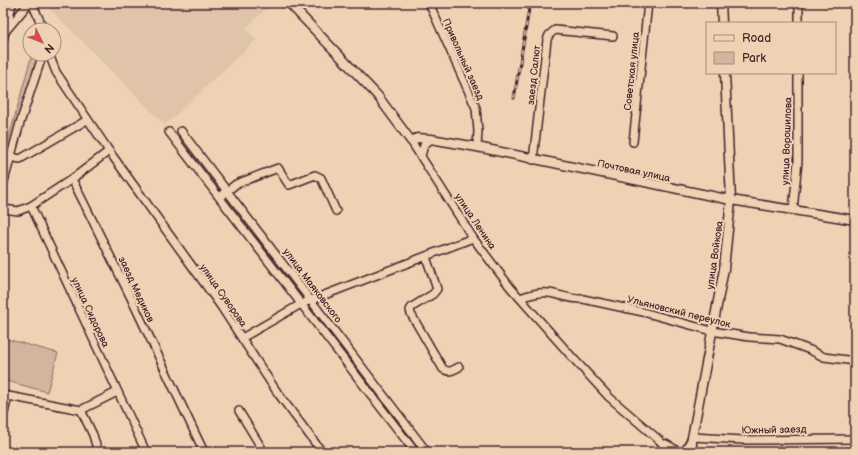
<svg xmlns="http://www.w3.org/2000/svg" width="858" height="455" viewBox="0 0 858 455" font-family="'Balsamiq Sans',sans-serif">
<style>
.built{fill:#dfc4a9}
.green{fill:#d2b59e;stroke:#8e6a64}
.lines{fill:none;stroke-linecap:round;stroke-linejoin:round}
.minor-casing{stroke:#4a1f2b;stroke-width:10}
.major-casing{stroke:#4a1f2b;stroke-width:11}
.minor{stroke:#edd3b4;stroke-width:7}
.major{stroke:#edd3b4;stroke-width:8}
.rail-casing{stroke:#4a1f2b;stroke-width:3}
.rail{stroke:#edd3b4;stroke-width:1.5;stroke-dasharray:4.5;stroke-linecap:butt}
.labels{text-anchor:middle;stroke-width:4;stroke-linejoin:round;paint-order:stroke}
.street-label{font-size:10px;fill:#4a1f2b;stroke:#edd3b4}
</style>
<rect width="100%" height="100%" fill="#edd3b4"/>
<filter id="ink" filterUnits="userSpaceOnUse"><feTurbulence type="fractalNoise" baseFrequency=".025" numOctaves="2"/><feDisplacementMap in="SourceGraphic" scale="8" xChannelSelector="R" yChannelSelector="G"/><feConvolveMatrix kernelMatrix="1 2 1 2 8 2 1 2 1" color-interpolation-filters="sRGB"/></filter>
<g filter="url(#ink)">
<path class="built" d="M58,3H271L246,29L256,40L165,125L49,8Z"/>
<g class="green">
<path d="M32,54H41L3,179V159Z"/>
<path d="M3,338L58,353L47,392L3,380Z"/>
</g>
<g class="lines">
<defs>
<g id="minor">
<path d="M32,3L44,30"/>
<path d="M429,3L476,108L478,131L477,147"/>
<path d="M799,23V3"/>
<path d="M4,33L29,3"/>
<path d="M49,54L56,72L109,151L220,305L277,392L322,452"/>
<path d="M181,131L427,452"/>
<path d="M169,132L415,452"/>
<path d="M411,141L473,238L510,287L572,357L609,397L659,440L670,452"/>
<path d="M633,142L648,3"/>
<path d="M421,156L424,145L431,139"/>
<path d="M11,157L20,159L87,120"/>
<path d="M533,160L547,40L549,35L555,30L613,36"/>
<path d="M72,179L109,151"/>
<path d="M3,185L20,123L43,54"/>
<path d="M220,197L236,184L278,168L289,185L315,175L321,178L336,211"/>
<path d="M31,206L72,179L130,296L204,452"/>
<path d="M3,209L18,211L31,206L146,452"/>
<path d="M793,210L798,161V73"/>
<path d="M426,257L437,289L433,294L412,307L410,310L411,314L443,369C450,373 453,370 459,367"/>
<path d="M520,298C529,295 538,292 548,293C560,294 570,300 583,299L643,312L712,331L749,337L780,339L810,350L824,357L855,361"/>
<path d="M242,338L301,304L473,238"/>
<path d="M3,395L81,410"/>
<path d="M239,411L264,452"/>
<path d="M3,417L8,396"/>
<path d="M693,437L743,440L855,439"/>
<path d="M666,444L680,452"/>
<path d="M98,452L93,435L81,410L117,392"/>
</g>
<g id="major">
<path d="M289,3L377,95L411,141L417,138L431,139L477,147L731,200L855,220"/>
<path d="M721,3L722,23"/>
<path d="M3,38L12,3"/>
<path d="M685,452L692,439"/>
<path d="M692,452V438L724,269L731,200L725,73"/>
</g>
</defs>
<use href="#minor" class="minor-casing"/>
<use href="#major" class="major-casing"/>
<use href="#minor" class="minor"/>
<use href="#major" class="major"/>
<defs>
<path id="rail" d="M514,98L530,3"/>
</defs>
<use href="#rail" class="rail-casing"/>
<use href="#rail" class="rail"/>
</g>
</g>
<g class="labels">
<g class="street-label">
<text transform="translate(464 59) rotate(66)" y="4">Привольный заезд</text>
<text transform="translate(631 71) rotate(-84)" y="4">Советская улица</text>
<text transform="translate(533 75) rotate(-84)" y="4">заезд Салют</text>
<text transform="translate(786 141) rotate(-88)" y="4">улица Ворошилова</text>
<text transform="translate(634 170) rotate(12)" y="4">Почтовая улица</text>
<text transform="translate(476 221) rotate(56)" y="4">улица Ленина</text>
<text transform="translate(714 255) rotate(-82)" y="4">улица Войкова</text>
<text transform="translate(313 285) rotate(53)" y="4">улица Маяковского</text>
<text transform="translate(137 289) rotate(65)" y="4">заезд Медиков</text>
<text transform="translate(224 295) rotate(55)" y="4">улица Суворова</text>
<text transform="translate(679 311) rotate(14)" y="4">Ульяновский переулок</text>
<text transform="translate(91 312) rotate(65)" y="4">улица Сидорова</text>
<text transform="translate(774 429) rotate(-1)" y="4">Южный заезд</text>
</g>
</g>
<rect width="858" height="455" fill="none" stroke="#edd3b4" stroke-width="16"/>
<rect x="8" y="8" width="842" height="439" fill="none" stroke="#4a1f2b" stroke-width="1.5" filter="url(#ink)"/>
<rect x="706" y="22" width="130" height="52" fill="#edd3b4" stroke="#ac8b7d"/>
<rect x="714" y="35" width="20" height="6" fill="#edd3b4" stroke="#ac8b7d"/>
<text x="742" y="42" font-size="12" fill="#4a1f2b">Road</text>
<rect x="714" y="52" width="20" height="12" fill="#d2b59e" stroke="#ac8b7d"/>
<text x="742" y="62" font-size="12" fill="#4a1f2b">Park</text>
<g transform="translate(42 42) rotate(133)"><circle r="19" fill="#edd3b4" stroke="#ac8b7d"/>
<path d="M0-3L7 15L0 10L-7 15Z" fill="#d1495b"/>
<text y="-6" font-size="11" font-weight="bold" text-anchor="middle" fill="#4a1f2b">N</text>
</g>
</svg>
